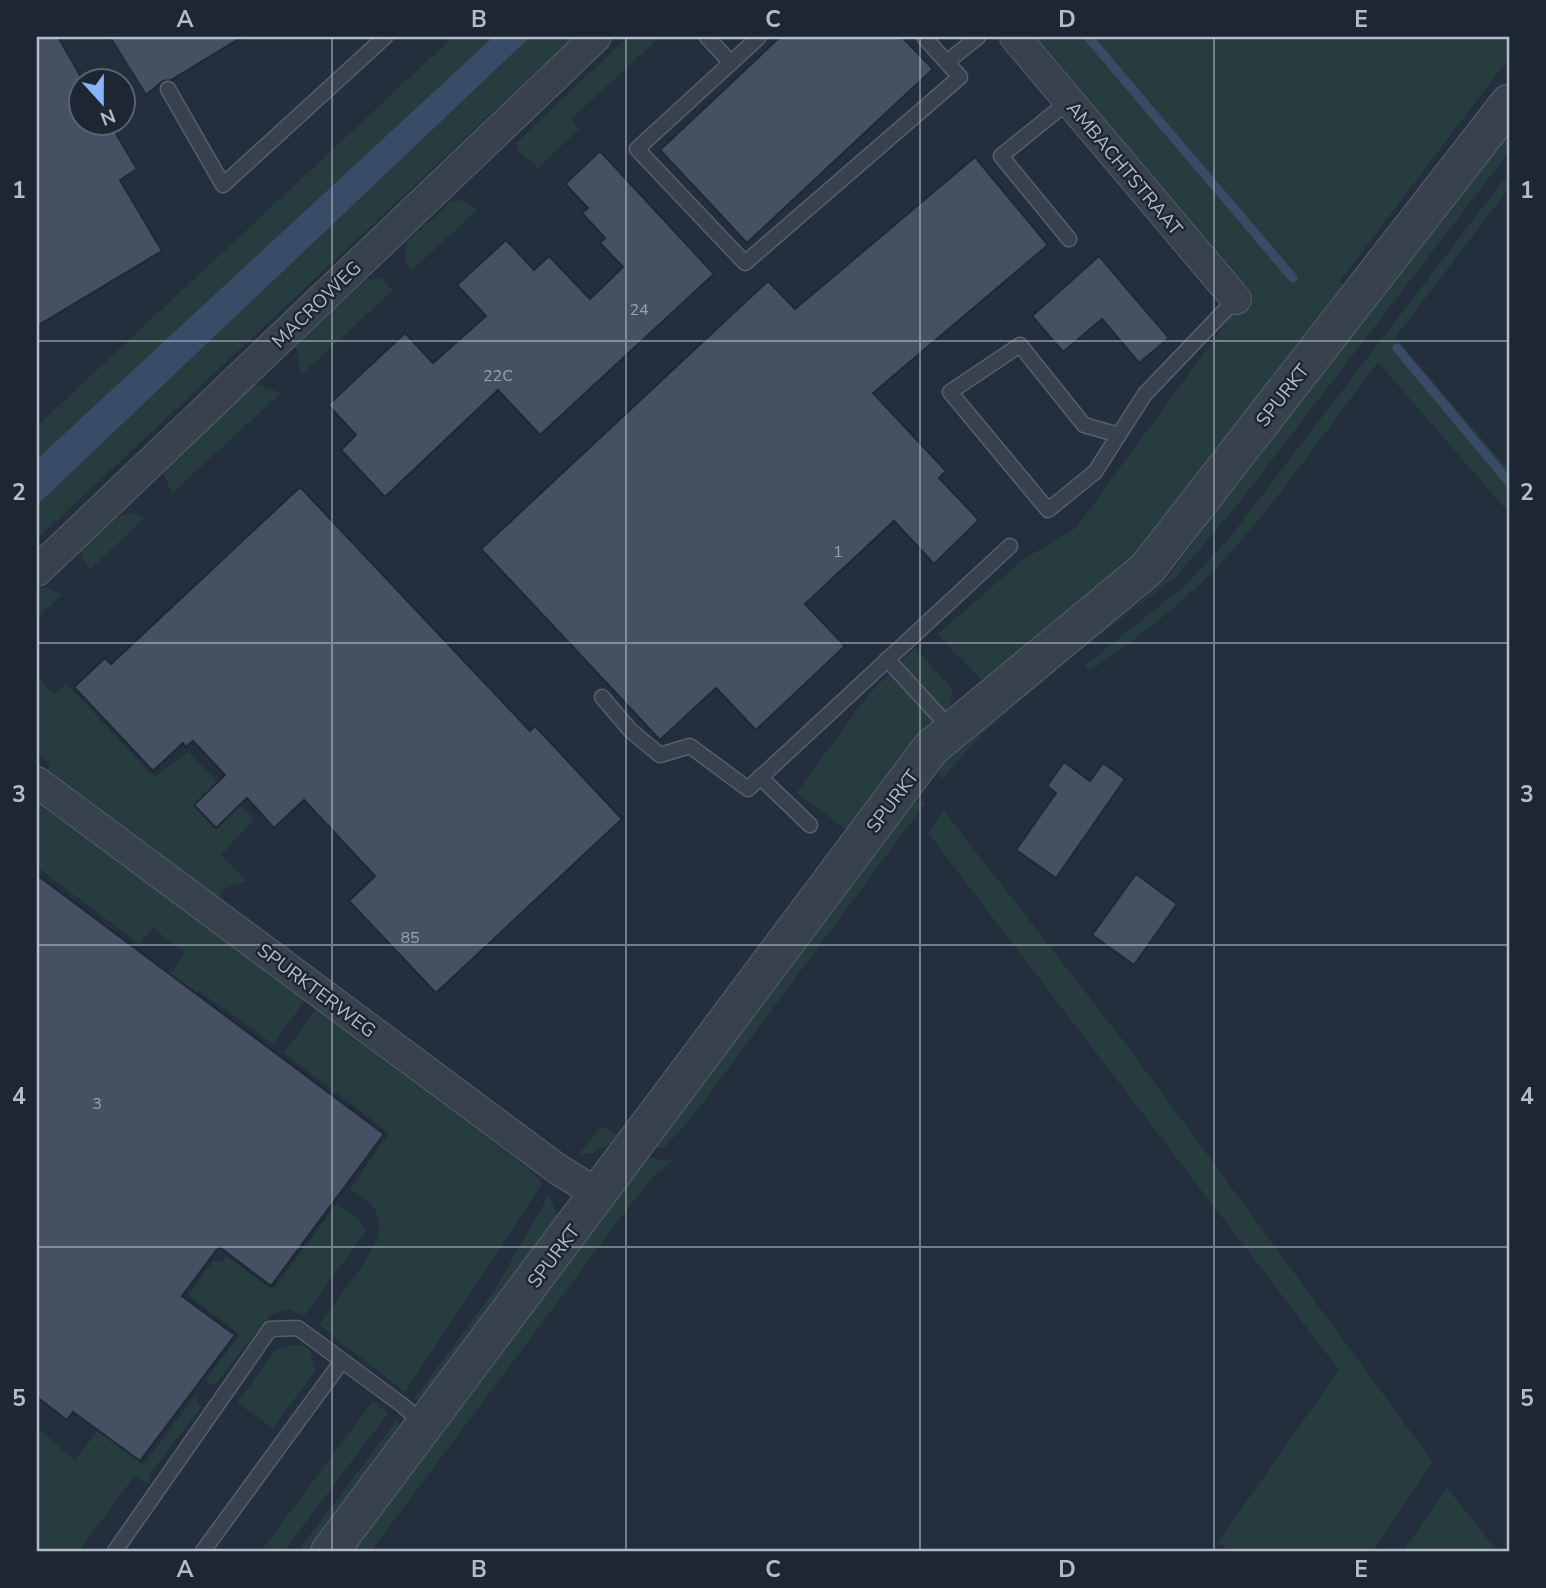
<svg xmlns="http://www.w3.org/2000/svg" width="1546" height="1588" viewBox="0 0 1546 1588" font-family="'Nunito Sans',sans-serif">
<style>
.green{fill:#263c3f}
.water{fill:#394c67}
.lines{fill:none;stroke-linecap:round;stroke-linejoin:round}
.stream{stroke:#394c67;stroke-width:9}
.building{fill:#455162;stroke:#1f2835;stroke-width:2}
.service-casing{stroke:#565f6c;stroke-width:17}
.minor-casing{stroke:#565f6c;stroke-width:32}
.tertiary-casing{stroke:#565f6c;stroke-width:39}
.service{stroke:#38414e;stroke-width:14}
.minor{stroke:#38414e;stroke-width:30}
.tertiary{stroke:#38414e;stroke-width:37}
.grid{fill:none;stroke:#b4bcc9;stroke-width:2;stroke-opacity:0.55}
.labels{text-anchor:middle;stroke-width:5;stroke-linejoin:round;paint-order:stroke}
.number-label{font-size:16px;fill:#98a1af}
.street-label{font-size:19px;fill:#b4bcc9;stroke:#1d2633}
.neatline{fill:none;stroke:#b4bcc9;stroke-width:2.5}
.grid-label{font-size:23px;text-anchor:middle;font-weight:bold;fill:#b4bcc9}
</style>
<rect width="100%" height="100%" fill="#242f3e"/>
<g class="green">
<path d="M453,37H493L37,459V426Z"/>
<path d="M530,37H573L37,539V505Z"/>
<path d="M628,37H660L571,119L579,129L538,168L517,150L516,143Z"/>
<path d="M1036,37H1509V58L1340,281L1347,293L1121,576L983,682L938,634L1024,559L1076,528L1250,290Z"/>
<path d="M1509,129V152L1242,499L1177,576L1082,649L1079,648L1136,606L1169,576L1219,506Z"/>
<path d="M1509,173V188L1395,338L1509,470V513L1378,362C1329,426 1284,493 1230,553C1190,598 1140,636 1090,671L1085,665L1185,586L1230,537Z"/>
<path d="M462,200L477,210L412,270L405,261L407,242L451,202Z"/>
<path d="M381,278L393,290L301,375L296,346L367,279Z"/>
<path d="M254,384L281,393L172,493L163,473Z"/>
<path d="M136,513L144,518L90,570L82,557V547L111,518Z"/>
<path d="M44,587L62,594L37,618V590Z"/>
<path d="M915,648L952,689L951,704L850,833L797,792L868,695Z"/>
<path d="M1058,662L1062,665L980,736L941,780L939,765Z"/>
<path d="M37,677L54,695L66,683L154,777L188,752L254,819L221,855L247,881L223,889L218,900L45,772L51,765L42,755L37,762Z"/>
<path d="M37,800L305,1000L273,1044L199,991L172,1025L148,1005L185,953L153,928L139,944L37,867Z"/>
<path d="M916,801L926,802L693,1116L663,1149L656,1147L908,806Z"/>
<path d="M944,811L1129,1048L1433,1462L1372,1551H1231L1218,1542L1339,1370L928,833Z"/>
<path d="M316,1009L530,1170L542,1184L405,1392L319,1325C331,1309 342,1293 354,1277C378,1243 398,1215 350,1189L389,1133L284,1053Z"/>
<path d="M600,1128H606L622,1138L593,1153L578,1155Z"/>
<path d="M679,1156L654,1176L631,1204L371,1551H353L647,1157L669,1161Z"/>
<path d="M549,1195L557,1214L553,1232L427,1399L419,1401L414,1399L494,1291Z"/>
<path d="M337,1204L360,1221L366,1231L304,1316L288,1309L270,1315L214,1386L205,1380L240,1335L188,1295L214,1260L222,1263L226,1256L273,1290Z"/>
<path d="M292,1345H302L310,1350L315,1371L273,1428L237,1403L275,1351Z"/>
<path d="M195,1396L201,1407L150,1474L149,1484L135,1475L79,1551H37V1427L75,1461L97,1431L144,1464Z"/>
<path d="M373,1401L388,1413L284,1551H261Z"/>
<path d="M397,1420L404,1432L315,1551H298Z"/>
<path d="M1447,1488L1497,1551H1403Z"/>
</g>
<path class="water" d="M493,37H530L37,505V459Z"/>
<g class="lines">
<g class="stream">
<path d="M1088,37L1293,278"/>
<path d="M1397,348L1509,482"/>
</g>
</g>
<g class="building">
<path d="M37,37H58L80,75V122H109L137,169L120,180L162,251L37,326Z"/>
<path d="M110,37H242L171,80L163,81L146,95Z"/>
<path d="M780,37H902L933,69L747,243L660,150Z"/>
<path d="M600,151L714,274L540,435L498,390L385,497L341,450L356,435L328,405L405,333L433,363L486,316L457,285L506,240L534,270L549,256L590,299L623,267L600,243L605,238L582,213L588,208L565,184Z"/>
<path d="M975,157L1048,245L873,393L946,471L939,478L979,520L934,564L894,521L805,604L845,646L756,730L716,688L660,740L481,549L768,281L795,309Z"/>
<path d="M1099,256L1169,338L1139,363L1102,319L1063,352L1032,316Z"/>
<path d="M300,487L530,731L535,726L622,819L436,993L349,901L375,876L304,800L274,828L247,798L216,828L194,805L225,775L193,741L186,747L183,743L153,771L74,687L105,658L111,664Z"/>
<path d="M1064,762L1090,781L1103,763L1125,779L1056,878L1016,850L1056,793L1047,786Z"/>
<path d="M1136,874L1177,904L1134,965L1092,935Z"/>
<path d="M37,875L384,1134L271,1286L219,1247L182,1296L235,1335L140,1461L73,1412L67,1420L37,1397Z"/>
</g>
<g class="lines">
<defs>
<g id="service">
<path d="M707,37L731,63"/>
<path d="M759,37L637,149L745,263L960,77L924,37"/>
<path d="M947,62L978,37"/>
<path d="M168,89L223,185L385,37"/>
<path d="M1069,239L1001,156L1069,101"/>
<path d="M1119,435L1084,425L1020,345L950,392L1048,510L1095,472L1145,394L1236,299"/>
<path d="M887,659L951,729"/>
<path d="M602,697L631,731L660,755L690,746L748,789L1010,546"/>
<path d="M760,777L810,825"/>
<path d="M115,1551L270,1329L298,1328L402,1405L424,1424"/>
<path d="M203,1551L342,1361"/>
</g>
<g id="minor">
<path d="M1015,37L1236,299"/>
<path d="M37,571L596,37"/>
<path d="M37,782L559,1170L600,1195"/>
</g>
<path id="tertiary" d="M330,1551L931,748L1147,569L1509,103"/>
</defs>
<use href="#service" class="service-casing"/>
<use href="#minor" class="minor-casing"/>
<use href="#tertiary" class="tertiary-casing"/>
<use href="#service" class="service"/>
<use href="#minor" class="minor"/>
<use href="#tertiary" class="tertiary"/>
</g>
<path class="grid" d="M332,37V1551M626,37V1551M920,37V1551M1214,37V1551M37,341H1509M37,643H1509M37,945H1509M37,1247H1509"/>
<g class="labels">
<g class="number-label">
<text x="639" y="315">24</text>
<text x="498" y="381">22C</text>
<text x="838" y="557">1</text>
<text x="410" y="943">85</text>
<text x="97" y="1109">3</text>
</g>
<g class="street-label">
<text transform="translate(1125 168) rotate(50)" y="7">AMBACHTSTRAAT</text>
<text transform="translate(316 304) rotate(-44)" y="7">MACROWEG</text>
<text transform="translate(1282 395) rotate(-52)" y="7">SPURKT</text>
<text transform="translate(892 801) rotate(-53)" y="7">SPURKT</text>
<text transform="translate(317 990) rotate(37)" y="7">SPURKTERWEG</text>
<text transform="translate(553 1256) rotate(-53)" y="7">SPURKT</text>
</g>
</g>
<rect width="1546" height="1588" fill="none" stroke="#1d2633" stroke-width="77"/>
<g transform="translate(102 102) rotate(159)"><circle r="33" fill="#1d2633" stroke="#59626f" stroke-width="2"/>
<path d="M0-5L12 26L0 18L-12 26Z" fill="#8ab4f8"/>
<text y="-10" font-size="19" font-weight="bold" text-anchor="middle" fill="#b4bcc9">N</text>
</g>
<rect x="38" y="38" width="1470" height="1512" class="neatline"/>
<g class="grid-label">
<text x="185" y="27">A</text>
<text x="479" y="27">B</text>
<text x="773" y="27">C</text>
<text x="1067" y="27">D</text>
<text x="1361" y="27">E</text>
<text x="19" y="198">1</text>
<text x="1527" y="198">1</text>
<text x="19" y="500">2</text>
<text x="1527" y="500">2</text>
<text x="19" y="802">3</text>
<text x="1527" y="802">3</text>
<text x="19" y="1104">4</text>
<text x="1527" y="1104">4</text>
<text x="19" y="1406">5</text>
<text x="1527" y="1406">5</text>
<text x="185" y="1577">A</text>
<text x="479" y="1577">B</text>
<text x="773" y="1577">C</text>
<text x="1067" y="1577">D</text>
<text x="1361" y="1577">E</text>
</g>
</svg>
